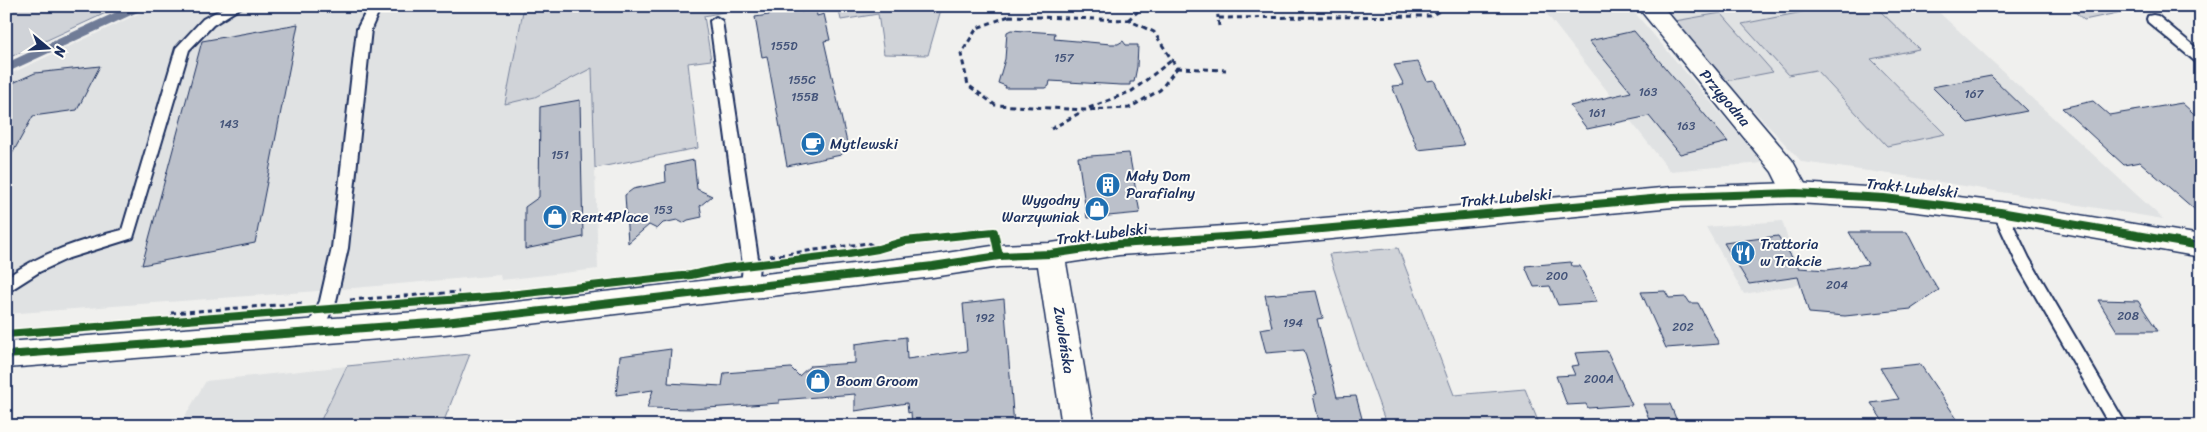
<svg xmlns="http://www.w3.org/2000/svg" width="2207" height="432" viewBox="0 0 2207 432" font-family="Sriracha,sans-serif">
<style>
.built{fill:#e0e2e3}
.green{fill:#d0d3d8;stroke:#76819b}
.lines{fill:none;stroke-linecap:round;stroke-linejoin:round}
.stream{stroke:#6f7b97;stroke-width:9}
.building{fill:#bbc0ca;stroke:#1b2f5e}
.service-casing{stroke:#1b2f5e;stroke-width:4}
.minor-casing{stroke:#1b2f5e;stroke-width:3}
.tertiary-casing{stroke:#1b2f5e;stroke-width:3}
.path{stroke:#1b2f5e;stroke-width:3;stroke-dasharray:5 4;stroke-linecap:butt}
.service{fill:#fdfcf7;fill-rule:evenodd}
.minor{fill:#fdfcf7;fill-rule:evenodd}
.tertiary{fill:#fdfcf7;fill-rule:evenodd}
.cycleway-casing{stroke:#fdfcf7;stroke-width:11}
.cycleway{stroke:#1b5e20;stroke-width:8}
.labels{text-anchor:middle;stroke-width:4;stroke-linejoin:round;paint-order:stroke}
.number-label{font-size:12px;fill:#435379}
.street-label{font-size:15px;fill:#1b2f5e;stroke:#fdfcf7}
.poi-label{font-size:15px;fill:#1b2f5e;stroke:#fdfcf7;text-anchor:start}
</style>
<rect width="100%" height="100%" fill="#f0f0ee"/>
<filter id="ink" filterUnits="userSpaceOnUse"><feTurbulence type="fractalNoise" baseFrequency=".02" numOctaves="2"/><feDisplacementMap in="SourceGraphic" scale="10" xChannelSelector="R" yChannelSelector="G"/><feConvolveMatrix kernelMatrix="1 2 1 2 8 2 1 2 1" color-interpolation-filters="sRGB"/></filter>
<g filter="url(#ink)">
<g class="built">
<path d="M155,6H590L598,269L501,280L500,275L331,290L6,314V76Z"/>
<path d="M1582,6H1629L1763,163L1670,171L1546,13Z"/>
<path d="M1662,6H1932L2163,219L1904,176L1802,162L1726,81Z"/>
<path d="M1782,221L1802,284L1744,294L1706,227Z"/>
<path d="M347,366L318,426H179L206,381Z"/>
</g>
<g class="green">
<path d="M6,6H121L6,59Z"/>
<path d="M524,6H753L704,16L711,60L688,63L698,148L595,168L592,68L535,97L505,104Z"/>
<path d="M838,6H942L928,55L884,54L878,14L841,20Z"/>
<path d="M1833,6H1875L1919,49L1871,59L1945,134L1887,146L1816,70L1788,75L1742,24Z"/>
<path d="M2068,6H2127L2131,10L2084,20Z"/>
<path d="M1721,13L1773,72L1726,81L1675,21Z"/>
<path d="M1398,248L1454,395L1525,389L1540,426H1387L1365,366L1329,254Z"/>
<path d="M470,354L442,426H318L347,366Z"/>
</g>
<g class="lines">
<path class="stream" d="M6,68L140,6"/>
</g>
<g class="building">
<path d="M800,6L801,12L816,9L817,16L824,14L830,40L824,41L848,147L841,155L787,166L767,56L762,57L755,17L769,15V11Z"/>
<path d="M298,24L255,243L142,265L202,41Z"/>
<path d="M1011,30L1055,33L1054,39L1111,44H1118L1123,41L1126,45H1138L1137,67L1134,82H1130V85H1121L1050,81L1049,86L1046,88H1005L1006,86L998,83L1005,59L1007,32Z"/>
<path d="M1634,31L1672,76L1728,142L1680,154L1649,116L1587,129L1570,106L1631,92L1589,41Z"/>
<path d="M1418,62L1427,81L1434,80L1464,145L1418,150L1392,86L1404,85L1394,65Z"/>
<path d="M100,66L77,110L33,116L6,165V86L35,73Z"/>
<path d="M1991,76L2027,111L1968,123L1932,87Z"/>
<path d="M580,100L583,237L525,249V207L539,197L540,107Z"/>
<path d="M2093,101L2109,115L2182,103L2201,120V215L2140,162L2124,165L2062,108Z"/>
<path d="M1129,153L1140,213L1087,218L1078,157Z"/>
<path d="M694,160L697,189L712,196L700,206L702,217L688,220L683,223L677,220L663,223L657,229L649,225L628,243L625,195L633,189L666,182L665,166Z"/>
<path d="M1849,232H1907L1929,275L1939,290L1911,309L1845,316L1809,313L1798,277L1749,284L1724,243L1778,236L1799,268L1827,270L1868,264Z"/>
<path d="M1571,262L1572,266H1580L1597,302L1558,305L1550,286L1534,287L1525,266Z"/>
<path d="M1316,291L1323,318L1317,319L1337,397L1356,396L1364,426H1320L1313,395L1317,394L1304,350L1266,353L1260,329L1272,327L1265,295Z"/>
<path d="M1665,291L1669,298L1686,297L1690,303H1698L1719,344L1666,348L1641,292Z"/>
<path d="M1004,299L1014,426H912L911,412L908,413L907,403L855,411V394L779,400V403L693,409L647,408L653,390L616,395L620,356L671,349L668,383L722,386L724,373L791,368L799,376L810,366L855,363V344L906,337L907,359L967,351L963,304Z"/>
<path d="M2098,300L2138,301L2158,331H2117Z"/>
<path d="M1607,351L1632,405L1588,408L1586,404L1567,405L1556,376L1575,375L1571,366L1579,365L1575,353Z"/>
<path d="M1920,364L1957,419L1904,426H1886L1871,403L1899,399L1880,368Z"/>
<path d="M1643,404H1670L1679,426H1652Z"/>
</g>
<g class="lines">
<defs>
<g id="service">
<path d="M227,6H243L213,25L189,50L133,238L69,258L39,272L6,293V278C40,253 81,240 122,230L176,48L203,19Z"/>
<path d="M369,6H383L378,13L371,29L348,248L336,301L319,338L313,340L307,338L305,333L320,301L332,248L357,29Z"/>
<path d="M2153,15L2158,16L2201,52V64L2196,62L2148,22L2147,19L2148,16Z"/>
<path d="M716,17L722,21L759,265L757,287L755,291L749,293L743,291L741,287L743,265L710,21Z"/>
<path d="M2000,206L2005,208L2029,258L2127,426H2110L2017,264L1993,212L1995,208Z"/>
</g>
<path id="minor" d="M1637,6H1662L1792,160L1810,193L1806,200L1796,203L1786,200L1772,172Z"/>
<path id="tertiary" d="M1796,183L1884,188L2000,202L2201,235V257L2000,222L1884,208L1796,203L1673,207L1255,246L1119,255L1066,263L1094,426H1062L1038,266L999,267L933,277L445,334L6,368V342L445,310L933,255L999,245L1051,243L1119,233L1255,224L1673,187Z"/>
</defs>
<use href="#service" class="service-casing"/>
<use href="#minor" class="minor-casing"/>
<use href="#tertiary" class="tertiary-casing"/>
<g class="path">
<path d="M1217,6L1218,18"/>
<path d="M1009,16L1128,20L1154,32L1177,68L1160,90L1129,108L1085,110L995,105L968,85L961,54L977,28Z"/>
<path d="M1128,20L1144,6"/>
<path d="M1219,26L1218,18L1430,16L1449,6"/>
<path d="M1177,68L1226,70"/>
<path d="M1089,108L1132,91L1172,60"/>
<path d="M1051,129L1083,111"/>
<path d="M770,256L868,243L875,247"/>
<path d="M350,300L459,292"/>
<path d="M171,313L304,303"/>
</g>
<use href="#service" class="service"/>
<use href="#minor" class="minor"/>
<use href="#tertiary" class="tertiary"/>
<defs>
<g id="cycleway">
<path d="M6,334L500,296L691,275L725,268L848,254L878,249L905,241L994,232L999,256"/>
<path d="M6,355L445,322L933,266L999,256L1051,254L1119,244L1255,235L1673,197L1796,193L1884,198L2000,212L2201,246"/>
</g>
</defs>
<use href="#cycleway" class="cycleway-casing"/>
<use href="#cycleway" class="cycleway"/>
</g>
</g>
<defs>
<symbol id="cafe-disc" viewBox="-11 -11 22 22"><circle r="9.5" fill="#1f6fb2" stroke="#fdfcf7"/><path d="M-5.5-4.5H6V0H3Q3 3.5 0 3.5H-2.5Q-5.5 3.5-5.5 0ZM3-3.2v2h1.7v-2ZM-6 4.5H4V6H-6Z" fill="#fff"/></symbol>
<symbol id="building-disc" viewBox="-11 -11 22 22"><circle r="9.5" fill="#1f6fb2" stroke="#fdfcf7"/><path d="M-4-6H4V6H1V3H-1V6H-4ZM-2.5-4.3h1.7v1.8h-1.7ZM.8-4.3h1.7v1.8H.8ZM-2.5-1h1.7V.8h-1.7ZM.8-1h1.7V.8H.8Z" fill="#fff"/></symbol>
<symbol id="shop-disc" viewBox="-11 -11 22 22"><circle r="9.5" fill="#1f6fb2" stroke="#fdfcf7"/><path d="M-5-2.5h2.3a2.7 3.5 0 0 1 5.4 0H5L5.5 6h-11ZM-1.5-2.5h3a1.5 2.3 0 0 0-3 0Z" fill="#fff"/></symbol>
<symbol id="restaurant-disc" viewBox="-11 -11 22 22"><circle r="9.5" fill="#1f6fb2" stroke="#fdfcf7"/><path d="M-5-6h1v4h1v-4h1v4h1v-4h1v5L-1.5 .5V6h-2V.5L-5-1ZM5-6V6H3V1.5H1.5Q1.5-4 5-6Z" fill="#fff"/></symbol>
</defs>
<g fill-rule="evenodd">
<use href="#cafe-disc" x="799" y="130" width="28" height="28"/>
<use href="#building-disc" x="1094" y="171" width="28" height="28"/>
<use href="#shop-disc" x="1083" y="195" width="28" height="28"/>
<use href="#shop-disc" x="541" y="203" width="28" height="28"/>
<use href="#restaurant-disc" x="1729" y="239" width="28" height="28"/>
<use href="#shop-disc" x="804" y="367" width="28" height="28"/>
</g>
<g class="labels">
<g class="number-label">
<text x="784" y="50">155D</text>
<text x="1064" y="62">157</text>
<text x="802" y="84">155C</text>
<text x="1648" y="96">163</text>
<text x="1974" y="98">167</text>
<text x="805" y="101">155B</text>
<text x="1597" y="117">161</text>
<text x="229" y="128">143</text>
<text x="1686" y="130">163</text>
<text x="560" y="159">151</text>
<text x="663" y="214">153</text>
<text x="1557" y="280">200</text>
<text x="1837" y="289">204</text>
<text x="2128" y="320">208</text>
<text x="985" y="322">192</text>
<text x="1293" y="327">194</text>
<text x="1683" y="331">202</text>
<text x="1599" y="383">200A</text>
</g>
<g class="street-label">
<text transform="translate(1725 98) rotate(50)" y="5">Przygodna</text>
<text transform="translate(1912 188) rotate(6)" y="5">Trakt Lubelski</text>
<text transform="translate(1506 198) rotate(-5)" y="5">Trakt Lubelski</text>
<text transform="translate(1102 234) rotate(-7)" y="5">Trakt Lubelski</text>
<text transform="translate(1064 340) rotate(81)" y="5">Zwoleńska</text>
</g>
<g class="poi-label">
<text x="830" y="149">Mytlewski</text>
<text x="1126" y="181">Mały Dom<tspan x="1126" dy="17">Parafialny</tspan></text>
<text x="1080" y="205" text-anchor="end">Wygodny<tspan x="1080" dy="17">Warzywniak</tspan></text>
<text x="572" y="222">Rent4Place</text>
<text x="1760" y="249">Trattoria<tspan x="1760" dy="17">w Trakcie</tspan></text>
<text x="836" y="386">Boom Groom</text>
</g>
</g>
<rect width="2207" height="432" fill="none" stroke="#fdfcf7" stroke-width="25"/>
<rect x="12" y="12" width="2182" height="407" fill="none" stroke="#1b2f5e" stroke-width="2" filter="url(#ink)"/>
<g transform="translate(48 48) rotate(108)" stroke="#fdfcf7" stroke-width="4" paint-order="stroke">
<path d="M0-4L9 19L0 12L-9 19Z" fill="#1b2f5e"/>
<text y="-8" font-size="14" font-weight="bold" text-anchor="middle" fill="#1b2f5e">N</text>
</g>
</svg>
